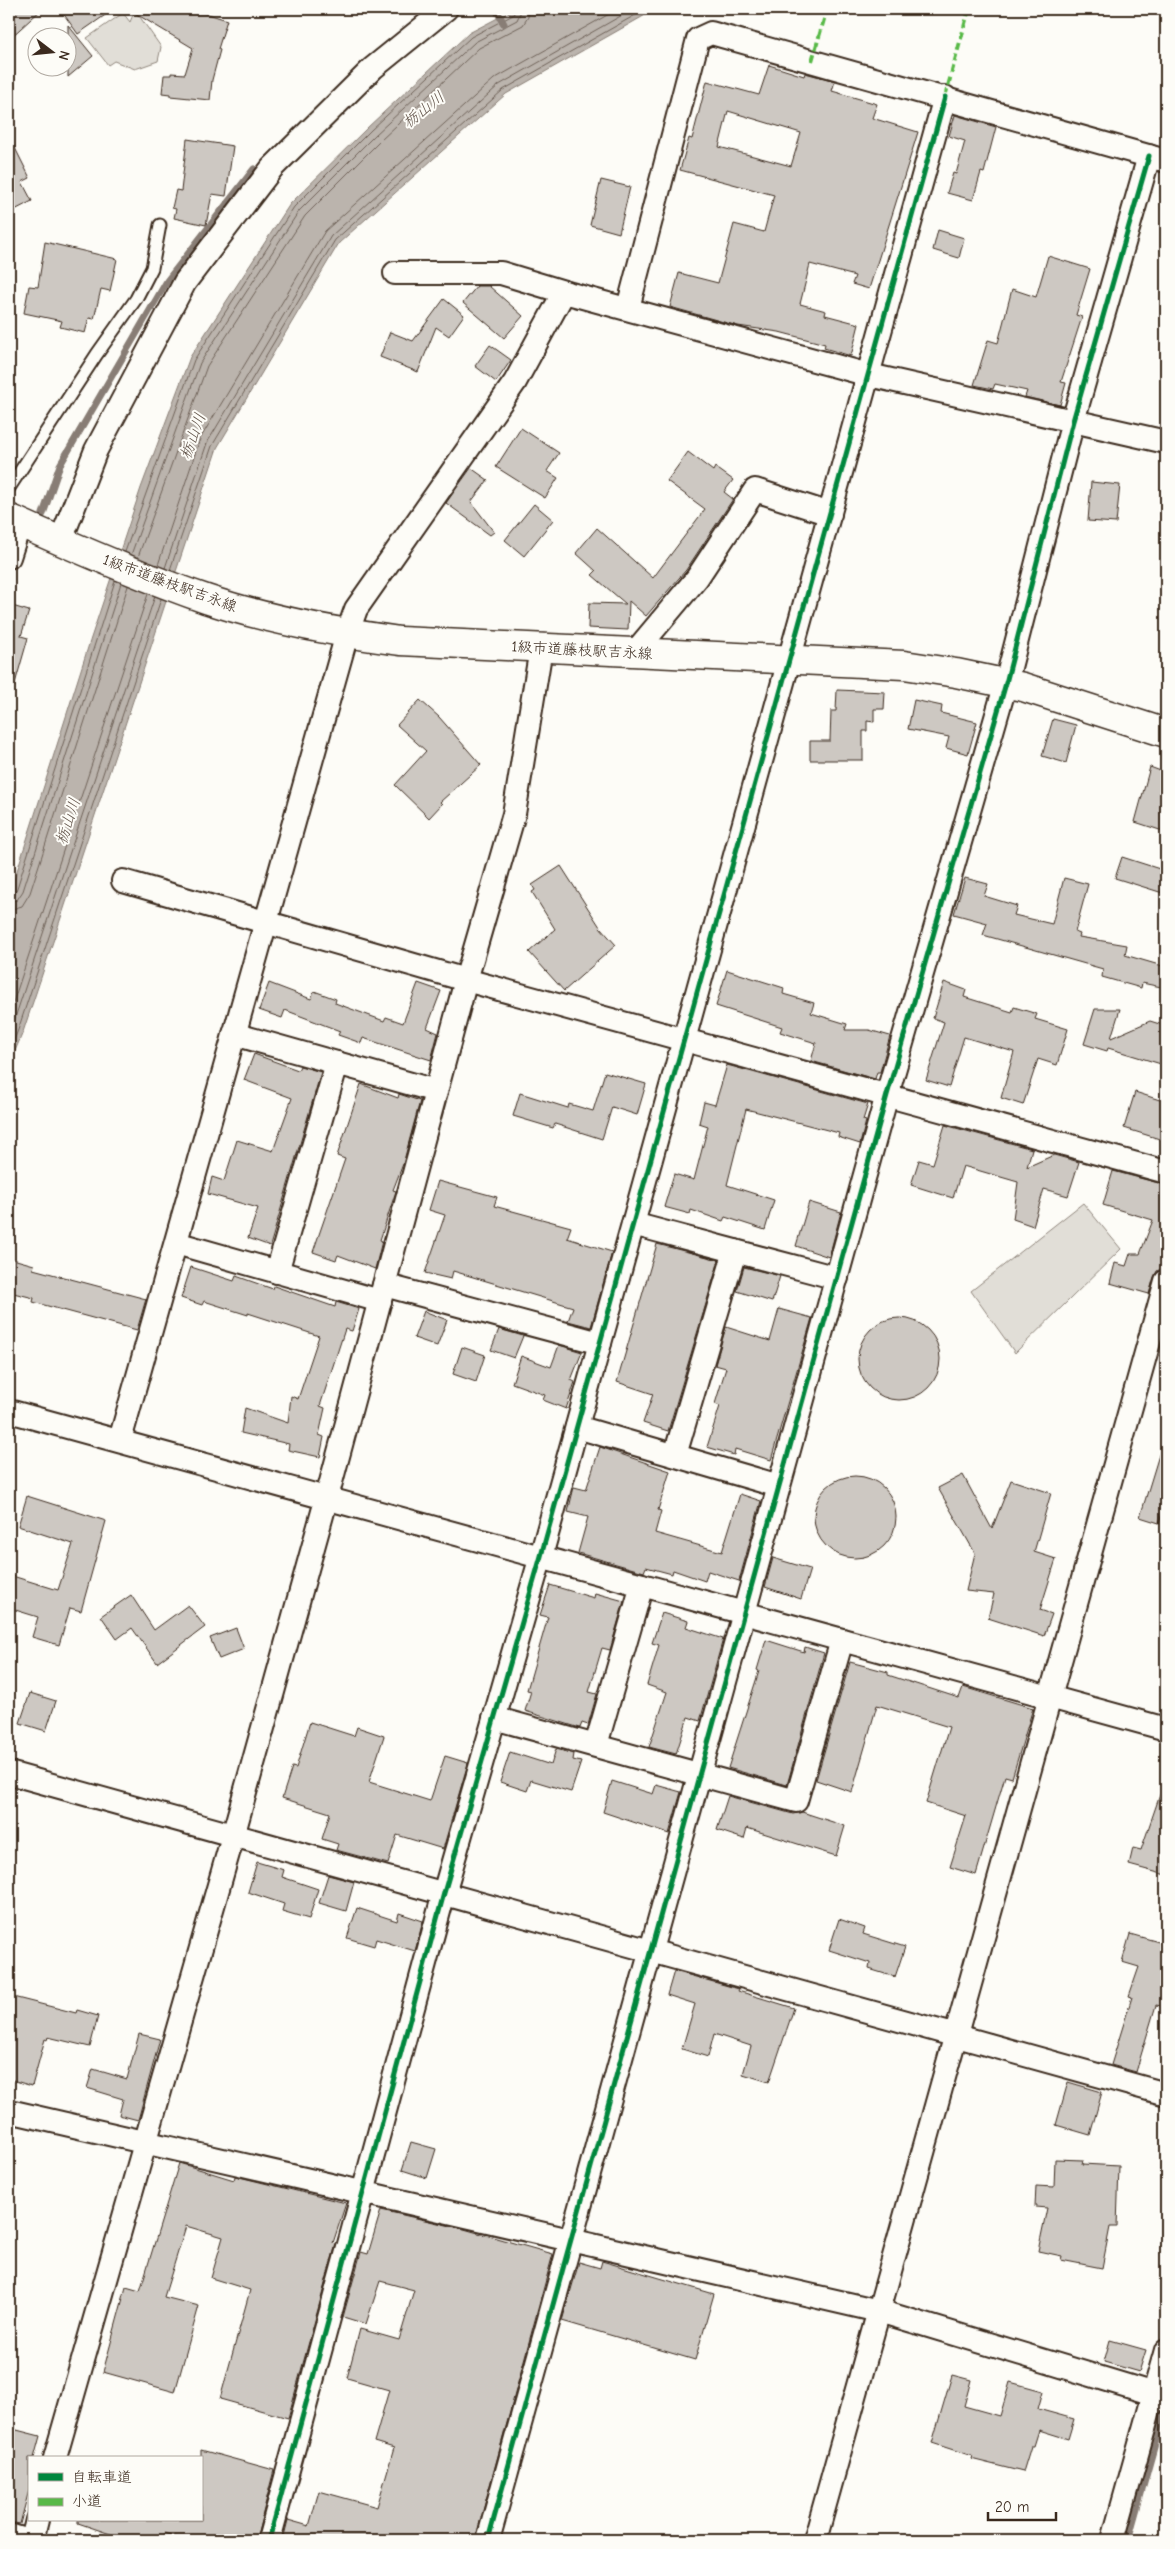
<svg xmlns="http://www.w3.org/2000/svg" width="1175" height="2549" viewBox="0 0 1175 2549" font-family="'Comic Neue','Klee One',sans-serif">
<style>
.green{fill:#e1ded7;stroke:#8e847a}
.water{fill:#bbb4ad;stroke:#887d74}
.lines{fill:none;stroke-linecap:round;stroke-linejoin:round}
.shore{stroke:#6e6157;stroke-width:1}
.stream{stroke:#887d74;stroke-width:7}
.building{fill:#cdc8c2;stroke:#3b2a1e;fill-rule:evenodd}
.lane-casing{stroke:#3b2a1e;stroke-width:15}
.street-casing{stroke:#3b2a1e;stroke-width:26}
.secondary-casing{stroke:#3b2a1e;stroke-width:31}
.lane{stroke:#fdfcf7;stroke-width:11}
.street{stroke:#fdfcf7;stroke-width:22}
.secondary{stroke:#fdfcf7;stroke-width:28}
.quiet{stroke:#58b947;stroke-width:4;stroke-dasharray:8 4;stroke-linecap:butt}
.cycleway-casing{stroke:#fdfcf7;stroke-width:8}
.cycleway{stroke:#00873e;stroke-width:5}
.labels{text-anchor:middle;stroke-width:4;stroke-linejoin:round;paint-order:stroke}
.street-label{font-size:15px;fill:#3b2a1e;stroke:#fdfcf7}
.water-label{font-size:16px;font-style:italic;fill:#615349;stroke:#fdfcf7}
</style>
<rect width="100%" height="100%" fill="#fdfcf7"/>
<filter id="ink" filterUnits="userSpaceOnUse"><feTurbulence type="fractalNoise" baseFrequency=".02" numOctaves="2"/><feDisplacementMap in="SourceGraphic" scale="10" xChannelSelector="R" yChannelSelector="G"/><feConvolveMatrix kernelMatrix="1 2 1 2 8 2 1 2 1" color-interpolation-filters="sRGB"/></filter>
<g filter="url(#ink)">
<g class="green">
<path d="M135,10L161,47L158,61L135,69L114,61L108,65L87,38L123,13L130,22Z"/>
<path d="M1083,1203L1121,1249L1015,1353L971,1291Z"/>
</g>
<path class="water" d="M515,9H656L506,94L339,243L217,448L23,1032L9,1065V896L91,638L141,488L190,357L290,204L368,127L469,33Z"/>
<g class="lines">
<g class="shore">
<path d="M125,552L194,360L294,207L371,130L471,37L513,15L516,9"/>
<path d="M131,555L200,363L299,211L375,135L475,42L517,20L522,9"/>
<path d="M138,557L207,366L305,216L381,140L479,48L523,25L528,17L529,9"/>
<path d="M158,565L200,439L325,231L494,79L618,9"/>
<path d="M165,568L207,443L331,236L499,85L633,9"/>
<path d="M170,570L212,446L335,240L503,90L646,9"/>
<path d="M9,896L14,895L17,888L115,581"/>
<path d="M9,902L17,900L23,891L121,583"/>
<path d="M9,910L22,906L30,893L128,586"/>
<path d="M9,1015L148,594"/>
<path d="M9,1036L155,596"/>
<path d="M9,1053L18,1030L161,599"/>
</g>
<g class="stream">
<path d="M496,9L504,24"/>
<path d="M43,514L60,465L167,281L254,169"/>
<path d="M1128,2540L1165,2408"/>
</g>
</g>
<g class="building">
<path d="M15,9H42L9,39V14Z"/>
<path d="M60,9H114L78,34Z"/>
<path d="M128,9H208L205,13L227,20L218,49L220,50L212,80L210,100L170,96V94L162,93L164,75H171V73L185,74L193,48Z"/>
<path d="M68,25L93,56L68,77Z"/>
<path d="M769,65L804,76L805,73L835,81L832,91L877,104L872,118L918,132L869,289L852,284L855,276L810,264L800,304L826,311L825,315L859,324L851,356L824,348L825,344L779,332L738,326L670,307L679,273L718,283L734,224L764,232L774,195L680,170L689,138L692,139L707,81L759,95ZM728,111L801,133L791,166L719,147Z"/>
<path d="M955,115L996,127L984,173L981,172L973,200L947,193L953,173L956,174L965,141L949,136Z"/>
<path d="M9,136L30,178L22,182L32,201L9,213Z"/>
<path d="M187,139L233,146L226,196L212,194L206,225L174,218L176,209L172,208L176,190L181,191Z"/>
<path d="M601,180L630,187L619,233L590,225Z"/>
<path d="M938,230L964,238L959,258L933,250Z"/>
<path d="M45,242L117,259L110,291L101,289L94,319L89,318L85,333L60,327L62,321L24,313L29,286L38,287Z"/>
<path d="M1048,256L1090,269L1076,315L1082,317L1061,382L1066,383L1060,405L1025,397L1027,391L995,384L993,389L974,385L988,340L998,343L1012,289L1036,297Z"/>
<path d="M477,286H489L523,316L504,338L463,303Z"/>
<path d="M444,299L464,315L449,336L436,327L418,372L380,357L390,332L413,341Z"/>
<path d="M490,345L511,360L496,382L475,366Z"/>
<path d="M521,428L559,453L547,471L558,478L545,498L496,467Z"/>
<path d="M688,452L713,471L715,467L733,480L724,492L733,499L686,570L646,616L629,601L628,630L588,628L589,603L626,604L592,575L596,571L576,553L597,528L653,578L705,509L667,481Z"/>
<path d="M471,468L488,480L471,502L494,532L490,535L446,503Z"/>
<path d="M1091,482L1120,485L1116,523L1088,521Z"/>
<path d="M534,504L553,520L524,556L505,540Z"/>
<path d="M9,605L29,611L21,636L28,638L14,687L9,686Z"/>
<path d="M837,690L885,692L884,709H874V722L867,721V731H863V760H810V741H830L831,711H836Z"/>
<path d="M420,700L439,717L481,765L440,802L442,804L429,818L395,785L426,751L397,725Z"/>
<path d="M914,700L942,706L941,713L977,722L968,754L946,748L949,737L908,729Z"/>
<path d="M1053,719L1076,725L1066,763L1042,756Z"/>
<path d="M1150,767L1166,773V832L1135,822Z"/>
<path d="M1122,857L1166,871V894L1115,878Z"/>
<path d="M561,866L600,927L616,945L564,991L529,952L555,929L532,892L535,890L532,885Z"/>
<path d="M965,878L988,884L984,896L1017,906L1014,915L1052,924L1064,878L1088,884L1075,932L1080,934L1079,937L1127,945L1125,955L1166,967V988L1142,983L1141,988L1102,977L1103,969L983,935L987,923L954,914Z"/>
<path d="M727,970L784,988L783,994L814,1003L811,1013L847,1024L845,1030H869L890,1036L880,1072H877L875,1079L811,1061L816,1043L780,1032L782,1027L716,1006Z"/>
<path d="M944,982L966,990L964,997L1012,1012L1014,1007L1037,1014L1035,1019L1068,1029L1057,1065L1038,1059L1023,1105L1001,1098L1014,1052L964,1037L949,1087L926,1080L944,1022L933,1018Z"/>
<path d="M269,983L311,999L314,991L336,999L335,1003L384,1021L386,1017L403,1023L418,983L441,991L427,1028L438,1033L431,1060L363,1038L361,1043L338,1035L340,1031L285,1010L282,1018L259,1010Z"/>
<path d="M1095,1009H1120L1111,1038L1150,1021L1166,1026V1048L1161,1064L1108,1048L1107,1051L1084,1044Z"/>
<path d="M254,1054L298,1070L300,1066L321,1072L270,1246L248,1238L258,1208L208,1194L212,1177L224,1181L237,1140L273,1151L292,1098L244,1080Z"/>
<path d="M727,1065L868,1104L863,1120L866,1121L860,1144L838,1137L839,1133L746,1109L727,1185L774,1200L765,1230L725,1217L723,1221L691,1210L690,1214L664,1207L674,1174L694,1180L708,1126L699,1123L704,1102L715,1105Z"/>
<path d="M605,1072L646,1084L637,1115L612,1107L602,1139L555,1124L553,1128L513,1116L520,1093L568,1108L569,1104L593,1111Z"/>
<path d="M361,1084L398,1098L399,1094L420,1101L403,1164L393,1190L396,1191L380,1240L382,1241L375,1269L338,1255L336,1260L313,1252L345,1159L337,1156Z"/>
<path d="M1135,1092L1166,1102V1141L1124,1128Z"/>
<path d="M945,1125L1032,1149L1027,1167L1054,1155L1079,1162L1068,1196L1044,1189L1033,1226L1013,1219L1018,1182L963,1166L953,1198L911,1185L919,1160L933,1164Z"/>
<path d="M1113,1171L1166,1185V1258L1163,1268L1157,1271L1154,1277L1149,1294L1110,1283L1115,1263L1126,1266L1130,1254H1140L1153,1220L1103,1205Z"/>
<path d="M438,1181L497,1197L494,1206L571,1227L567,1238L612,1252L591,1327L568,1321L573,1307L453,1271L451,1279L425,1273L445,1215L429,1210Z"/>
<path d="M809,1202L841,1212L829,1257L796,1246Z"/>
<path d="M657,1244L719,1260L668,1431L643,1423L653,1394L617,1382Z"/>
<path d="M9,1258L34,1265L33,1269L146,1299L137,1330L33,1302L34,1298L9,1292Z"/>
<path d="M191,1267L234,1281L236,1276L273,1289L274,1286L335,1307L336,1302L359,1309L352,1331L345,1329L320,1406L325,1408L319,1435L324,1437L320,1457L288,1450L289,1444L241,1433L245,1408L288,1423L291,1396L298,1399L319,1336L248,1313V1315L204,1301L202,1305L181,1298Z"/>
<path d="M744,1267L780,1276L772,1302L737,1291Z"/>
<path d="M779,1309L812,1318L771,1460L735,1449L734,1455L707,1447L720,1406L715,1404L726,1368L715,1365L726,1327L770,1341Z"/>
<path d="M424,1311L447,1320L437,1346L414,1338Z"/>
<circle cx="899" cy="1359" r="41"/>
<path d="M499,1329L523,1336L514,1358L491,1350Z"/>
<path d="M559,1345L582,1352L571,1380L575,1382L566,1409L543,1400L545,1395L512,1383L521,1356L551,1367Z"/>
<path d="M462,1347L485,1355L476,1382L453,1374Z"/>
<path d="M1162,1445L1166,1446V1500L1159,1523L1140,1517Z"/>
<path d="M600,1447L670,1471L658,1510L661,1511L655,1533L722,1552L740,1494L761,1501L739,1581L708,1571L705,1581L673,1570L672,1574L646,1567L644,1572L578,1553L588,1517L568,1512L574,1487L586,1490Z"/>
<path d="M963,1475L992,1529L1011,1480L1051,1493L1034,1552L1056,1559L1040,1610L1052,1614L1044,1636L988,1618L994,1594L966,1591L975,1553L938,1488Z"/>
<circle cx="855" cy="1517" r="41"/>
<path d="M27,1496L106,1521L81,1611L70,1608L59,1645L32,1637L38,1617L9,1608V1575L58,1590L73,1544L18,1526Z"/>
<path d="M773,1558L810,1569L801,1599L765,1587Z"/>
<path d="M550,1585L594,1598L595,1593L624,1601L610,1650L602,1648L589,1692L597,1694L588,1725L582,1723L580,1728L525,1711L531,1691L527,1690L548,1617L540,1615Z"/>
<path d="M131,1595L154,1630L188,1605L205,1627L157,1663L132,1628L117,1639L101,1616Z"/>
<path d="M662,1613L688,1621L686,1627L723,1639L700,1721L688,1717L676,1754L649,1747L667,1692L647,1685L659,1645L652,1643Z"/>
<path d="M236,1628L244,1649L219,1659L210,1638Z"/>
<path d="M766,1640L804,1652L805,1647L824,1653L787,1785L728,1768L759,1671L757,1670Z"/>
<path d="M850,1662L888,1672V1675L959,1698L963,1687L1033,1708L1012,1778L1005,1776L976,1875L950,1867L966,1816L926,1803L949,1727L877,1705L852,1792L816,1780Z"/>
<path d="M30,1693L56,1701L46,1731L20,1723Z"/>
<path d="M310,1722L354,1736L357,1727L384,1736L369,1782L430,1801L445,1756L468,1763L443,1849L397,1835L388,1864L336,1850L338,1844L322,1839L330,1813L282,1798L292,1767L296,1768Z"/>
<path d="M556,1749L574,1754L573,1760L581,1762L571,1792L531,1780L527,1791L500,1782L510,1752L551,1765Z"/>
<path d="M612,1781L653,1794L656,1785L681,1792L669,1834L603,1812Z"/>
<path d="M1163,1786H1166V1875L1129,1865L1133,1848L1141,1850Z"/>
<path d="M728,1796L793,1814L802,1812L845,1826L836,1856L747,1828L744,1839L717,1830Z"/>
<path d="M257,1862L284,1870L282,1877L318,1889L309,1919L282,1911L284,1904L248,1892Z"/>
<path d="M328,1875L354,1882L346,1911L319,1903Z"/>
<path d="M357,1908L397,1921L399,1913L423,1921L415,1951L376,1939L374,1946L347,1938Z"/>
<path d="M839,1919L865,1928L863,1934L905,1947L895,1977L869,1969L870,1963L829,1950Z"/>
<path d="M1130,1934L1166,1944V1990L1161,2006L1156,2005L1136,2072L1111,2065L1132,1997L1129,1996L1139,1967L1122,1962Z"/>
<path d="M674,1971L739,1989L738,1991L794,2008L769,2082L743,2074L751,2046L714,2034L708,2057L682,2049L695,2004L667,1995Z"/>
<path d="M9,1996L76,2013L77,2010L98,2016L90,2047L48,2037L47,2040L45,2039L32,2086L9,2079Z"/>
<path d="M139,2034L160,2039L138,2120L119,2115L123,2099L87,2088L93,2069L127,2079Z"/>
<path d="M1068,2082L1102,2092L1090,2135L1056,2125Z"/>
<path d="M411,2142L436,2149L427,2178L402,2170Z"/>
<path d="M1055,2159L1083,2160L1082,2164L1119,2166L1117,2227H1110L1102,2268L1061,2260L1062,2256L1038,2251L1047,2208L1035,2207L1036,2186L1054,2187Z"/>
<path d="M179,2163L234,2180L235,2176L346,2203L333,2243L336,2244L288,2418L220,2399L250,2290L211,2278L223,2237L186,2226L164,2297L199,2306L175,2392L103,2372L126,2287L140,2291Z"/>
<path d="M381,2210L464,2229L553,2254L475,2540H283L288,2520L309,2526L319,2491L377,2507L394,2448L374,2442L389,2390L347,2378L360,2329L399,2340L414,2290L380,2281L366,2324L343,2317L361,2252L368,2254Z"/>
<path d="M602,2261L714,2294L695,2360L562,2321L579,2262L600,2268Z"/>
<path d="M1110,2340L1146,2350L1139,2372L1104,2362Z"/>
<path d="M952,2375L971,2380L964,2406L1000,2416L1010,2382L1043,2391L1038,2409L1074,2419L1068,2439L1039,2430L1034,2446H1031L1023,2472L971,2459L972,2456L932,2443Z"/>
<path d="M9,2428L40,2436L34,2458H29V2490L20,2524L9,2522Z"/>
<path d="M201,2450L274,2470L256,2540H185L165,2533L162,2540H128L78,2523V2520H201Z"/>
</g>
<g class="lines">
<defs>
<path id="lane" d="M9,488L97,354L136,299L152,268L160,225"/>
<g id="street">
<path d="M395,273H501L564,292"/>
<path d="M628,308L698,39L711,33L1166,161"/>
<path d="M61,540L96,450L185,282L272,168L373,68L446,9"/>
<path d="M9,557L20,523"/>
<path d="M635,652L697,578L755,490L830,514"/>
<path d="M123,881L466,980L1166,1172"/>
<path d="M234,1034L436,1091"/>
<path d="M633,1224L837,1278"/>
<path d="M176,1243L380,1301"/>
<path d="M277,1272L337,1063"/>
<path d="M384,1285L600,1343"/>
<path d="M9,1411L1166,1729"/>
<path d="M577,1427L779,1486"/>
<path d="M120,1440L347,634L356,609L515,382L564,292L869,375L1166,442"/>
<path d="M675,1455L735,1251"/>
<path d="M494,1718L796,1801L842,1640"/>
<path d="M596,1745L642,1585"/>
<path d="M9,1773L1166,2094"/>
<path d="M9,2111L879,2311L1154,2394L1166,2400"/>
<path d="M55,2458L233,1836L327,1497L466,980L514,814L541,648"/>
<path d="M9,2535L26,2540"/>
<path d="M32,2540L37,2520"/>
<path d="M269,2540L444,1893L541,1556L945,97"/>
<path d="M488,2540L887,1095L1006,683L1073,421L1149,156"/>
<path d="M815,2540L1166,1281"/>
<path d="M1113,2540L1166,2350"/>
</g>
<path id="secondary" d="M9,518C73,547 139,576 206,599C268,620 334,632 400,641L904,665L956,673L1023,687L1166,733"/>
</defs>
<use href="#lane" class="lane-casing"/>
<use href="#street" class="street-casing"/>
<use href="#secondary" class="secondary-casing"/>
<use href="#lane" class="lane"/>
<use href="#street" class="street"/>
<use href="#secondary" class="secondary"/>
<g class="quiet">
<path d="M812,61L827,9"/>
<path d="M945,97L969,9"/>
</g>
<defs>
<g id="cycleway">
<path d="M269,2540L444,1893L541,1556L945,97"/>
<path d="M488,2540L887,1095L1006,683L1073,421L1149,156"/>
</g>
</defs>
<use href="#cycleway" class="cycleway-casing"/>
<use href="#cycleway" class="cycleway"/>
</g>
</g>
<g class="labels">
<g class="street-label">
<text transform="translate(170 583) rotate(20)" y="5">1級市道藤枝駅吉永線</text>
<text transform="translate(582 650) rotate(3)" y="5">1級市道藤枝駅吉永線</text>
</g>
<g class="water-label">
<text transform="translate(423 109) rotate(-38)" y="6">栃山川</text>
<text transform="translate(192 436) rotate(-70)" y="6">栃山川</text>
<text transform="translate(67 821) rotate(-72)" y="6">栃山川</text>
</g>
</g>
<rect width="1175" height="2549" fill="none" stroke="#fdfcf7" stroke-width="30"/>
<rect x="15" y="15" width="1145" height="2519" fill="none" stroke="#3b2a1e" stroke-width="2" filter="url(#ink)"/>
<rect x="28" y="2456" width="175" height="65" fill="#fdfcf7" stroke="#afa8a0"/>
<rect x="38" y="2473" width="25" height="8" fill="#00873e" stroke="#afa8a0"/>
<text x="72" y="2482" font-size="15" fill="#3b2a1e">自転車道</text>
<rect x="38" y="2498" width="25" height="8" fill="#58b947" stroke="#afa8a0"/>
<text x="72" y="2506" font-size="15" fill="#3b2a1e">小道</text>
<g transform="translate(52 52) rotate(106)"><circle r="24" fill="#fdfcf7" stroke="#afa8a0"/>
<path d="M0-4L9 19L0 12L-9 19Z" fill="#3b2a1e"/>
<text y="-8" font-size="14" font-weight="bold" text-anchor="middle" fill="#3b2a1e">N</text>
</g>
<path d="M988 2512v8h68v-8" fill="none" stroke="#3b2a1e" stroke-width="2.5"/>
<text x="995" y="2512" font-size="15" fill="#3b2a1e" stroke="#fdfcf7" stroke-width="4" paint-order="stroke">20 m</text>
</svg>
